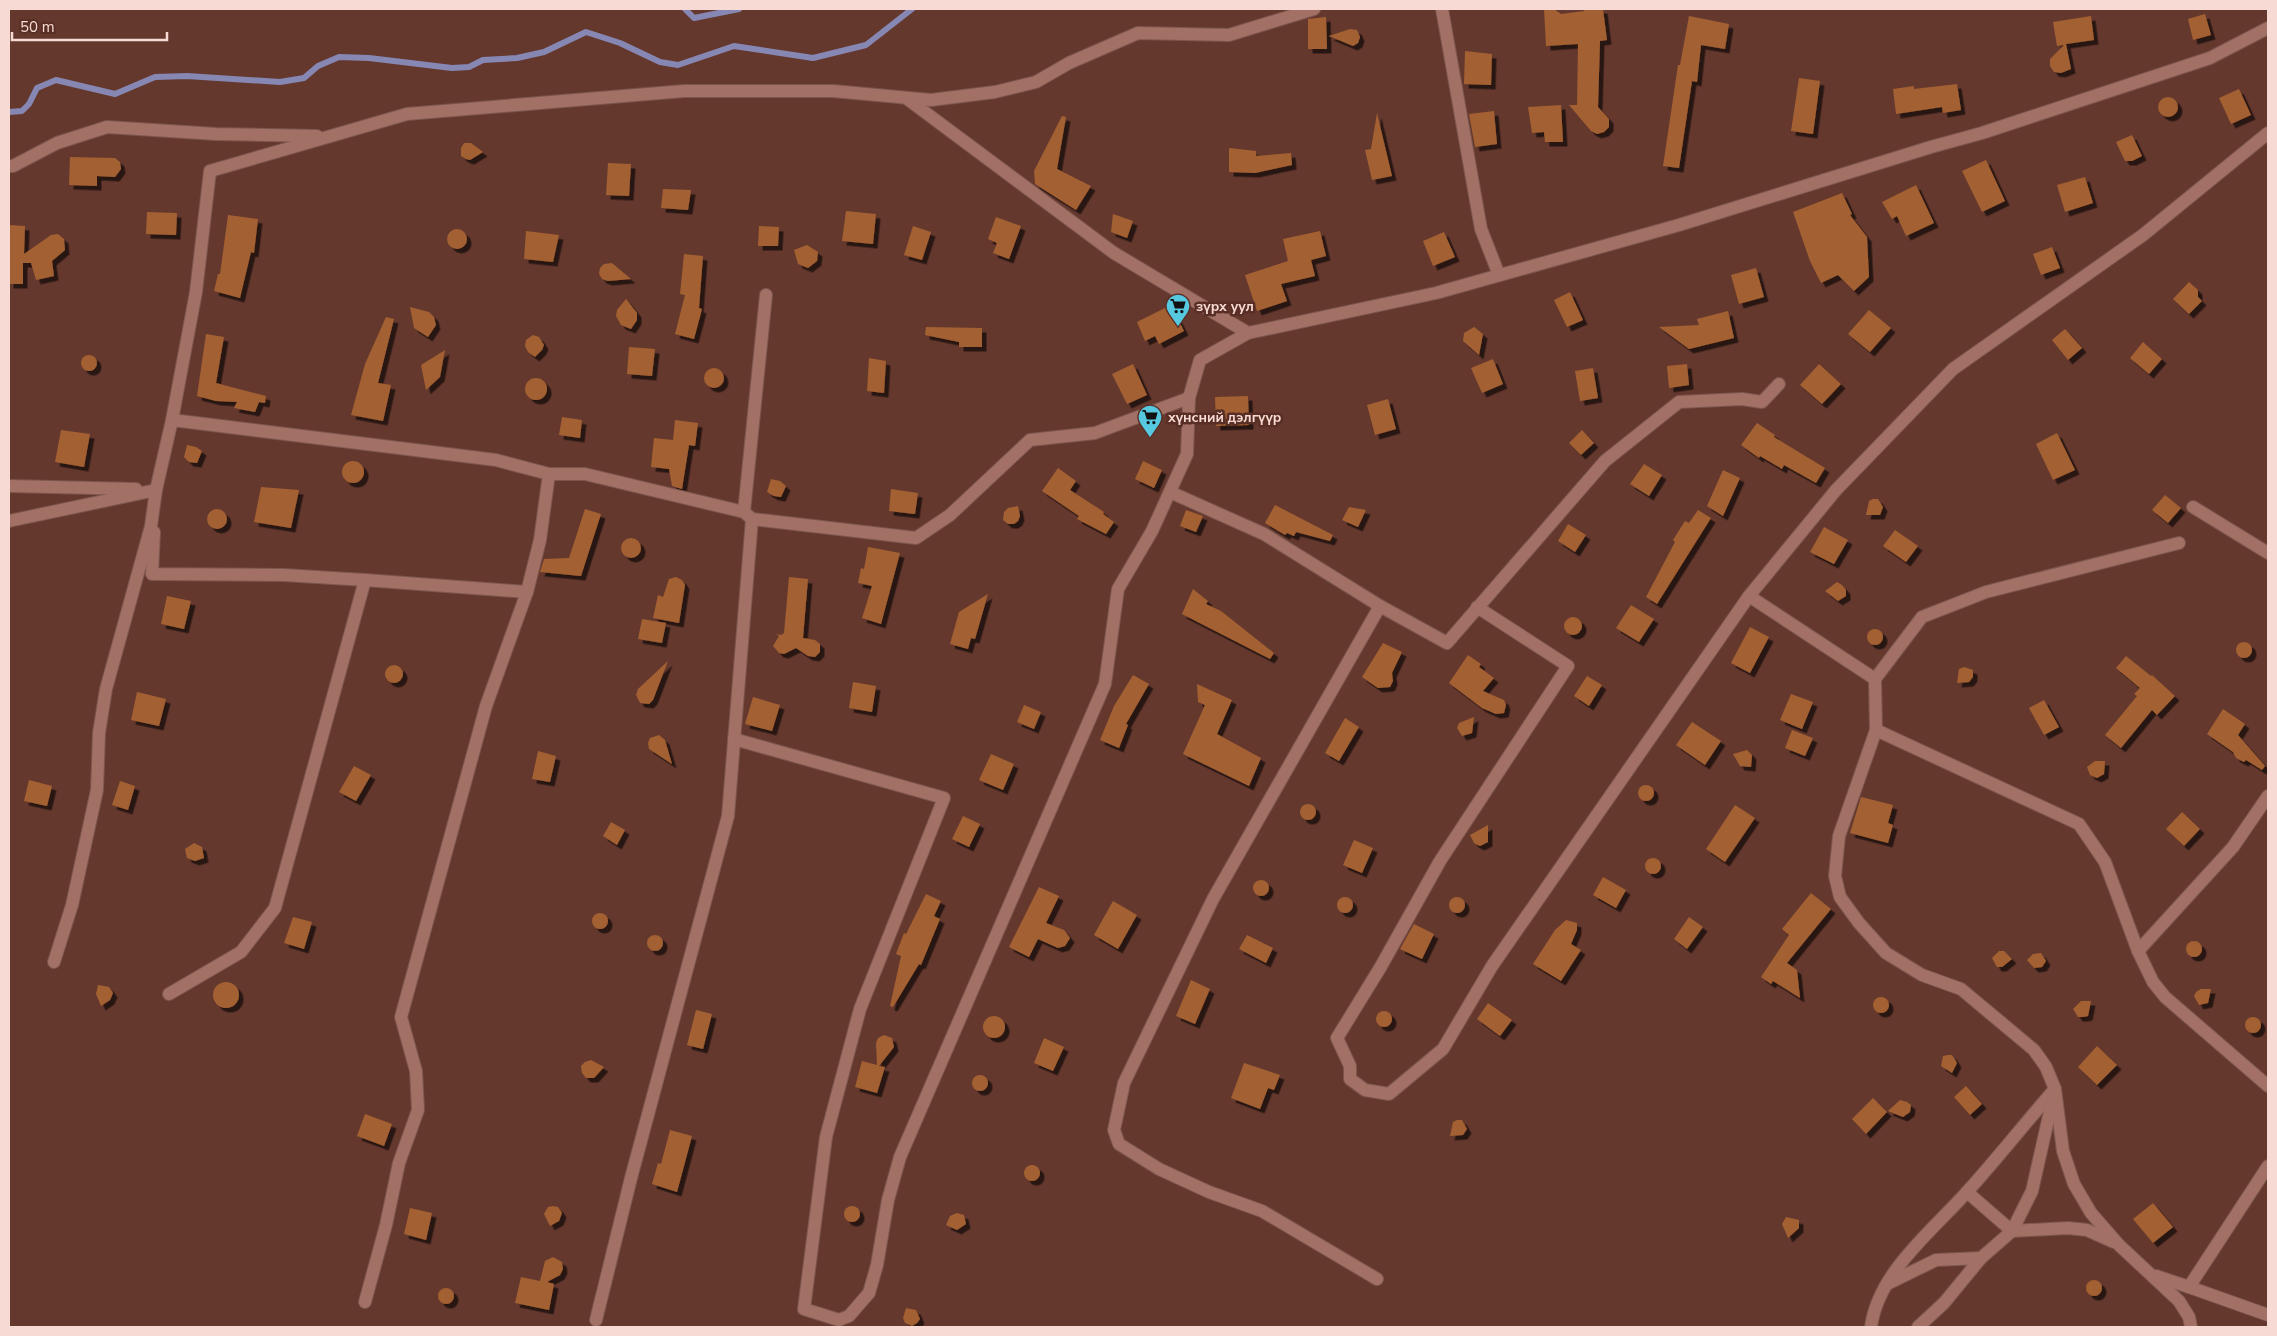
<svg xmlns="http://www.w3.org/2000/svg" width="2277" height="1336" viewBox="0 0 2277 1336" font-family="'Nunito Sans',sans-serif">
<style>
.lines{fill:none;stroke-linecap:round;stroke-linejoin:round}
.stream{stroke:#8787b4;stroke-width:6}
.building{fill:#a36031;filter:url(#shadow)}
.minor-casing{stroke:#7c564e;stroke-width:14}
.minor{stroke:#a27065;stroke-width:12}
.labels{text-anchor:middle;stroke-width:5;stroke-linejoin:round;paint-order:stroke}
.poi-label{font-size:14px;font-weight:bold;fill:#f6dad3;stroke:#592e24;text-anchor:start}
</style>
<defs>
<filter id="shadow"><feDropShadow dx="4.5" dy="4.5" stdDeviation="0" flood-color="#0009"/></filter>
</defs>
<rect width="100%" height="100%" fill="#65382e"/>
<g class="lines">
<g class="stream">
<path d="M685,9L694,18L739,9"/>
<path d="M9,112L22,111L29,104L37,88L56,80L115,94L155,77L187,76L280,82L304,78L318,66L339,57L369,58L452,68L469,67L483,60L517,58L544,52L586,32L620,43L660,62L678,65L734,46L813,58L866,45L912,9"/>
</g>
</g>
<g class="building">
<path d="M1544,9H1554L1561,14L1584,11V9H1603L1607,40L1600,41L1598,107L1609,119V127L1604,132L1597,134L1591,131L1569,105H1577L1578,44L1546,46Z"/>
<path d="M2205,14L2211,35L2193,40L2188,19Z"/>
<path d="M1689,16L1729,24L1725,49L1701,45L1697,82L1692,81L1679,168L1663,166L1678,65H1680Z"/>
<path d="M2091,16L2094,40L2066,44L2071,69L2061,73L2054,72L2050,66V59L2064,45L2057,46L2053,22Z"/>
<path d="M1326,17L1327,49H1308V19Z"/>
<path d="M1350,29L1357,30L1360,37L1358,43L1353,46L1329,36Z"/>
<path d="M1465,51L1492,54L1491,85L1464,84Z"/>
<path d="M1799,78L1820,81L1813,134L1791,131Z"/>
<path d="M1957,84L1961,110L1943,113L1942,107L1896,114L1893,89L1914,86V89Z"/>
<path d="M2239,89L2251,115L2231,124L2219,98Z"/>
<circle cx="2168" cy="107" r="10"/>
<path d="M1561,105L1563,142H1545L1544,132L1532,133L1528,107Z"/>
<path d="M1494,111L1497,144L1475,147L1469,114Z"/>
<path d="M1377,113L1392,176L1372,180L1365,150L1371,149Z"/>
<path d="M1062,116L1066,117L1057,169L1091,186L1076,210L1035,184L1034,171Z"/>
<path d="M2132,135L2142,156L2132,161H2125L2116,142Z"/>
<path d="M464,143H471L483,152L470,160L466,159L461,156V148Z"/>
<path d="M1229,148L1256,151V156L1291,153L1292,165L1255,173L1229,172Z"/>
<path d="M70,157L115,158L120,162L121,169L115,177L97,176V186L69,185Z"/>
<path d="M1986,160L2005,201L1982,212L1962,171Z"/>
<path d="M608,163L631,164L629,196L606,195Z"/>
<path d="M2085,177L2093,203L2065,212L2057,185Z"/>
<path d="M1916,185L1934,223L1906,236L1897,216L1892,219L1882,202Z"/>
<path d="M663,189L691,190L688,210L661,208Z"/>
<path d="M1842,193L1852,214L1850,215L1867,237L1869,277L1854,291L1838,275L1821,283L1810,261L1793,212Z"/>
<path d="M846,211L876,214L873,244L842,241Z"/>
<path d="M147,212L177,213L176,235L146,234Z"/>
<path d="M1113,214L1133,221L1127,238L1111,232Z"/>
<path d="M228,215L258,219L254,253L251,252L240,298L214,291L218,274H220Z"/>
<path d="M996,217L1021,226L1009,259L993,253L997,243L988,239Z"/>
<path d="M9,225L25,226L24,254L51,235L58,234L64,239L65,250L52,261L54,276L36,280L31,263H23V284H9Z"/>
<path d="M759,226L779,227L778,246H758Z"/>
<path d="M913,226L931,232L922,260L904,255Z"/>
<circle cx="457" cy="239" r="10"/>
<path d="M526,231L559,235L553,262L524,259Z"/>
<path d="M1320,231L1326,256L1311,260L1315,276L1281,284L1287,301L1257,311L1245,275L1288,261L1283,239Z"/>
<path d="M1444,232L1455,257L1433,266L1423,241Z"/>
<path d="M807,245L818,252L817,261L808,268L798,264L794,250Z"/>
<path d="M2052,247L2060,268L2041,275L2033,254Z"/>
<path d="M684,254L703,256L699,308L702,309L694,339L675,334L685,295L680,294Z"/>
<path d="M612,263L631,279L608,281L602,279L599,274L600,268L604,264Z"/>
<path d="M1756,268L1764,297L1739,304L1731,275Z"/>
<path d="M2189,282L2198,290V297L2202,301L2189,314L2173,299Z"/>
<path d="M1570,292L1583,320L1567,327L1554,300Z"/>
<path d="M626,299L637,313V320L631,329L621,325L616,316L617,310Z"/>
<path d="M1171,305L1184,331L1159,344L1155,336L1145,341L1137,322Z"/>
<path d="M410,307L429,312L434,317L436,325L428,337L414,328Z"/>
<path d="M1869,310L1891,328L1870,352L1848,334Z"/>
<path d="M1728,311L1734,338L1689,349L1659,327L1699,325L1697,319Z"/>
<path d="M386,317L394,319L378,383L391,385L383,421L351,415L365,364Z"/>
<path d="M926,327L982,328V347H959V342L925,335Z"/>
<path d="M1474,327L1483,334L1479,355L1463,341L1464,333Z"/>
<path d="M2065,329L2082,348L2068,360L2052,340Z"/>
<path d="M206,334L224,337L216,383L266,396L265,403L259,402L255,412L234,408L237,402L216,401L197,396Z"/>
<path d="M533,335L539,337L544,345L542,350L535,357L528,352L525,346L526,340Z"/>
<path d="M2143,342L2162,359L2149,374L2130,358Z"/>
<path d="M629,347L655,349L652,376L627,374Z"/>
<path d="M445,350L440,377L426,390L421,365Z"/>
<circle cx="89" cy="363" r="8"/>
<path d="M869,358L886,361L884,393L867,391Z"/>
<path d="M1493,359L1503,384L1482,393L1471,368Z"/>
<path d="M1133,364L1147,395L1127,404L1112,374Z"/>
<path d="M1687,364L1689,385L1669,388L1667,366Z"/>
<path d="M1819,364L1841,384L1822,404L1800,385Z"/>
<circle cx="714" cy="378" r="10"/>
<path d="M1593,368L1598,398L1580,401L1575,371Z"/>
<circle cx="536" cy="389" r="11"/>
<path d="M1248,396L1249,425L1216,426L1215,397Z"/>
<path d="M1388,399L1396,429L1375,435L1367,405Z"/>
<path d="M562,417L582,420L580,438L559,435Z"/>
<path d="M675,420L698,423L695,446L689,445L682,489L672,486L669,469L651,467L654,438L673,440Z"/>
<path d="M1757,423L1775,435L1774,437L1825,468L1816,483L1784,465L1782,469L1760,456L1759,458L1741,445Z"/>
<path d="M61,430L90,434L84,467L55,462Z"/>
<path d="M1582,430L1594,443L1581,455L1569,443Z"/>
<path d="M2057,433L2075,470L2053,480L2036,444Z"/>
<path d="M187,445L196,447L202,451L197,463L189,462L184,457Z"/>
<path d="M1143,461L1162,470L1154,488L1135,479Z"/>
<circle cx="353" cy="472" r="11"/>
<path d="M1644,464L1662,475L1649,496L1630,484Z"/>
<path d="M1058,468L1076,481L1070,490L1104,512L1103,514L1114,522L1106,534L1077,519L1079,516L1042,491Z"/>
<path d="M1723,470L1740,478L1723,516L1707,506Z"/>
<path d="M771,479L780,481L786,486L781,497L774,496L767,492Z"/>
<path d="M261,487L299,490L291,528L254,522Z"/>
<path d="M891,489L918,493L915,514L889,511Z"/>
<path d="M2165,495L2181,508L2168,523L2152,510Z"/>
<path d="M1873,499H1878L1883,507L1880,515H1866L1869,501Z"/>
<path d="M1275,505L1333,535L1330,541L1296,532L1294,536L1287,533L1285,535L1265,523Z"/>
<path d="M1018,506L1020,516L1018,521L1014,524H1008L1003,520L1004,512L1008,508Z"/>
<path d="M1349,507L1366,510L1358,527L1342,520Z"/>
<circle cx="217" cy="519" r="10"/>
<path d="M585,509L601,514L581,576L540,572L544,559L569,558Z"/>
<path d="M1186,510L1203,516L1196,532L1180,526Z"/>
<path d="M1698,510L1711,518L1657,604L1646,597L1675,542L1673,540L1685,521L1689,523Z"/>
<path d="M1568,524L1586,535L1575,552L1558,541Z"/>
<path d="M1824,527L1848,540L1834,564L1810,552Z"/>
<path d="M1895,530L1918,546L1906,562L1883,546Z"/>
<circle cx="631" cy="548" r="10"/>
<path d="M868,547L900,553L881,624L862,618L872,586L858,583L861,568L864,569Z"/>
<path d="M676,577L682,580L685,585L679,623L653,618L658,595L663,597L669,579Z"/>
<path d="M789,577L808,579L803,638L815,640L820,644V652L815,657L808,656L796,648L784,654L779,653L773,646L779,636L776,634L781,635L784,633Z"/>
<path d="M1837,582L1842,585L1846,590V596L1838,601L1825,591Z"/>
<path d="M1193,589L1208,601L1206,604L1221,611L1274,653L1270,659L1182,614Z"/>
<path d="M988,594L975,639L971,638L968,649L950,644L959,612Z"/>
<path d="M167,596L191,601L184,629L161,624Z"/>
<path d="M1631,605L1654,619L1639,642L1616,628Z"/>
<circle cx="1573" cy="626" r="9"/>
<path d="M642,619L666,623L662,643L638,639Z"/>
<path d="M1750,627L1769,637L1750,673L1731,663Z"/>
<circle cx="1875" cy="637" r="8"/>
<circle cx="2244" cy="650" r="8"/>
<path d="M1383,643L1402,652L1392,673L1393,681L1390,687L1378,688L1362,677Z"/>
<path d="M1468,655L1481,664L1479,667L1494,678L1483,691L1504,700L1506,705L1504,713L1496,714L1482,708L1449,683Z"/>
<path d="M2126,656L2151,676L2152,675L2175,696L2157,715L2152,710L2121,748L2105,735L2137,696L2134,694L2140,688L2116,668Z"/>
<path d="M668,661L653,700L649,704L640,703L636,695L638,689Z"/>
<circle cx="394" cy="674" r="9"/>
<path d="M1964,667L1973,670V677L1969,682L1957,683L1959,669Z"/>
<path d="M1133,675L1149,684L1126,724L1128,725L1119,748L1100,740L1114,706Z"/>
<path d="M1587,676L1602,685L1589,706L1574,696Z"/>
<path d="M853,682L876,686L872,712L849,708Z"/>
<path d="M1197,684L1232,700L1217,734L1261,758L1249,786L1183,754L1205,705L1198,702Z"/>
<path d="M137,692L166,699L159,726L131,720Z"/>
<path d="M1791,694L1813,702L1802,729L1780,720Z"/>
<path d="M753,697L780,705L772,731L745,724Z"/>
<path d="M2044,700L2059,727L2044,735L2029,708Z"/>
<path d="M1024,705L1041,712L1034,729L1017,722Z"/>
<path d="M2223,709L2245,724L2238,735L2265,766L2262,770L2246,760L2244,762L2236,758L2233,752L2207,734Z"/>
<path d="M1474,717L1472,733L1462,736L1457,728L1459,723Z"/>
<path d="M1345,718L1359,727L1339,761L1325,753Z"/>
<path d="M1692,722L1721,741L1705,765L1676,745Z"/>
<path d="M1792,730L1813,738L1805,756L1785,748Z"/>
<path d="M659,735L665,740L672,764L649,749L648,743L650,738Z"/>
<path d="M1747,750L1752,755L1751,767L1740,766L1733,754Z"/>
<path d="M538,751L556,756L550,782L532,779Z"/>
<path d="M991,754L1014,764L1003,790L979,780Z"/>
<path d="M2095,761H2105L2104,774L2097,778L2090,775L2087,767Z"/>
<path d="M354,766L371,775L356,801L339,792Z"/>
<path d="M29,780L52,786L47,806L24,801Z"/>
<path d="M120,781L135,786L128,810L112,805Z"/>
<circle cx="1646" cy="793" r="8"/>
<path d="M1861,797L1893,805L1888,823L1893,825L1888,843L1850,833Z"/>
<circle cx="1308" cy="812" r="8"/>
<path d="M1735,805L1755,818L1725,862L1706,849Z"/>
<path d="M2182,812L2200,829L2184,846L2166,829Z"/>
<path d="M963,816L980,824L969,847L952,839Z"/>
<path d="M611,822L625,830L617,845L603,836Z"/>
<path d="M1488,825V842L1480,846L1474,843L1470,835Z"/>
<path d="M1354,840L1373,848L1362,873L1343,865Z"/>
<path d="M194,843L202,847L204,858L195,861L187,858L185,849Z"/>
<circle cx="1653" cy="866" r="8"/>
<path d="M1603,877L1626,890L1616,908L1593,895Z"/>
<circle cx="1261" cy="888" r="8"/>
<path d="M1039,887L1059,896L1046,923L1064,930L1070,938L1065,946L1058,948L1038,939L1029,957L1009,947Z"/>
<path d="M1811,893L1831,909L1787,963L1797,970L1800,998L1773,981L1771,984L1761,977L1789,935L1782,929Z"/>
<path d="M926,894L941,901L934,916L940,919L921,965L919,964L893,1007L890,1006L901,956L896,954L904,933L906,934Z"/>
<circle cx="1345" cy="905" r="8"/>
<circle cx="1457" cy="905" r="8"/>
<path d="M1113,901L1137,915L1118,949L1094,935Z"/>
<circle cx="600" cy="921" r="8"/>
<path d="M293,917L312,922L304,949L284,943Z"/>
<path d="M1689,917L1703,927L1687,949L1674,939Z"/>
<path d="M1566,920L1577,923V930L1571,944L1581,950L1561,981L1533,964L1555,930Z"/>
<path d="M1414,924L1434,934L1422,959L1400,949Z"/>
<circle cx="655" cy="943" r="8"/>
<path d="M1247,935L1273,948L1266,963L1239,949Z"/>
<circle cx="2194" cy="949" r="8"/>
<path d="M1999,951H2004L2012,959L2002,967H1997L1992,958Z"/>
<path d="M2041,953L2046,961L2042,967L2034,968L2027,960L2033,954Z"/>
<path d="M1191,980L1210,989L1195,1024L1176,1016Z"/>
<circle cx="226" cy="995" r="13"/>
<path d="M98,985L109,987L113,993L110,1000L101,1006L96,994Z"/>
<path d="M2211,989L2208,1003L2199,1005L2194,996L2196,992L2201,989Z"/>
<circle cx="1881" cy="1005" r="8"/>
<path d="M2081,1001H2091L2088,1016L2083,1017H2078L2073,1009Z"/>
<path d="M1488,1003L1512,1020L1500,1036L1477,1019Z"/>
<path d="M696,1010L712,1014L703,1049L687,1045Z"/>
<circle cx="1384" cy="1019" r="8"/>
<circle cx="994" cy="1027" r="11"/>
<circle cx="2253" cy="1025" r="8"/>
<path d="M884,1035L892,1038L894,1047L879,1066L885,1067L877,1093L855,1087L862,1061L877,1065L876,1043L878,1038Z"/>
<path d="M1044,1038L1064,1047L1053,1071L1034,1063Z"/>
<path d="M2097,1046L2117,1065L2097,1085L2078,1067Z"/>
<path d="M1948,1055H1952L1957,1063L1952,1073L1941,1066L1943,1056Z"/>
<path d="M591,1060L604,1067L594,1078H586L582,1073L581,1066L585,1062Z"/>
<path d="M1244,1063L1280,1075L1274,1090L1268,1088L1260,1109L1231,1098Z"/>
<circle cx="980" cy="1083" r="8"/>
<path d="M1966,1086L1982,1104L1970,1115L1954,1097Z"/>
<path d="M1873,1098L1887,1112L1866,1134L1852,1119Z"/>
<path d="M1900,1100L1907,1102L1911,1105L1910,1112L1903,1117L1888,1111Z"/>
<path d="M365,1114L392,1124L384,1146L357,1136Z"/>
<path d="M1457,1120H1462L1467,1129L1463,1135L1450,1136L1453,1122Z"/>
<path d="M670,1130L692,1136L677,1192L652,1184L658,1163L661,1164Z"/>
<circle cx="1032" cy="1173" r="8"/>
<path d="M2153,1203L2173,1227L2153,1243L2133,1219Z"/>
<circle cx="852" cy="1214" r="8"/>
<path d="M553,1206L558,1207L562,1213L559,1221L550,1226L544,1214L548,1207Z"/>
<path d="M410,1208L432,1213L426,1240L404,1234Z"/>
<path d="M957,1213L964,1215L966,1224L957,1230L946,1225L950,1216Z"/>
<path d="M1786,1217L1799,1220V1228L1788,1238L1782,1224Z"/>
<path d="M553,1257L562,1262L563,1269L560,1275L547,1282L554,1284L549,1310L515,1303L521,1277L540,1281L545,1261Z"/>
<circle cx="2094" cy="1288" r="8"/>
<circle cx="446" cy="1296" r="8"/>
<path d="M906,1308L916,1310L920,1319L917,1323L912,1326L905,1323L903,1318Z"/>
</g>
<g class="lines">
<defs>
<g id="minor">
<path d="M1442,9L1481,229L1499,275"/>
<path d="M906,98L1114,253L1248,333"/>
<path d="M9,166H13L57,143L107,127L216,134L317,136"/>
<path d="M172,420L196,292L210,171L407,114L684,91H833L931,100L995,92L1036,82L1069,63L1138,33L1229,35L1314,9"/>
<path d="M9,486L136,489"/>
<path d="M1170,492L1264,534L1380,606L1447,643L1605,461L1679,402L1742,399L1762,402L1779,384"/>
<path d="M2193,507L2268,553"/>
<path d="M744,512L766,295"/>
<path d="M9,521L156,490"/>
<path d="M154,532L152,574L284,575L365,580"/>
<path d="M1749,596L1875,679L1922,617L1986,592L2179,543"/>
<path d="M1477,607L1568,666L1440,861L1380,968L1337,1038L1350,1066V1079L1365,1090L1389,1094L1443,1049L1492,966L1749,596L1836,490L1953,369L2143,235L2268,133"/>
<path d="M1875,679L1876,730L1839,836L1835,876L1840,897L1859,923L1886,953L1922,975L1961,989L2034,1050L2046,1067L2055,1089L2063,1151L2074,1184L2091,1213L2119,1245L2179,1301L2189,1317L2191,1327"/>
<path d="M1876,730L2079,824L2105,862L2138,951L2153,982L2165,997L2268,1086"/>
<path d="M734,739L944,798L860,1009L826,1137L804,1309L839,1320L849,1316L869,1293L877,1265L888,1200L900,1157L1105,684L1118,589L1152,531L1187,454L1189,398"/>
<path d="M2138,951L2233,847L2268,796"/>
<path d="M54,962L72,905L97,790L99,733L106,689L151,526L156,490L172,420L496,460L549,474H585L744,512L752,519L916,538L950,515L1030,440L1095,433L1189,398L1200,360L1248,333L1436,293L1679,225L1931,147L1982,133L2210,58L2268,28"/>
<path d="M169,994L241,952L275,908L365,580L527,592"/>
<path d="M1967,1192L2012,1231L2068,1228L2087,1230L2114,1242"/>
<path d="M2156,1276L2189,1287L2268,1166"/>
<path d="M1377,1279L1262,1211L1209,1192L1159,1169L1119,1144L1114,1130L1124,1083L1213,899L1380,606"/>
<path d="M1889,1283L1936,1260L1981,1258"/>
<path d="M2189,1287L2268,1315"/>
<path d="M365,1302L386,1225L399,1163L418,1110L416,1071L401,1017L486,706L527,592L540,540L549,474"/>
<path d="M596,1320L631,1178L728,816L752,519"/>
<path d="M1871,1327C1878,1273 1931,1232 1966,1193C1997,1159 2025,1123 2055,1089"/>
<path d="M1918,1327L1944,1303L1981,1258L2012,1231L2032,1191L2053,1098"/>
</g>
</defs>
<use href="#minor" class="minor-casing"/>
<use href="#minor" class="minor"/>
</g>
<defs>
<symbol id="supermarket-pin" viewBox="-11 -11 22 30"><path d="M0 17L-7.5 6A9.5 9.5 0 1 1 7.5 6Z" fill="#56c9e1" stroke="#592e24"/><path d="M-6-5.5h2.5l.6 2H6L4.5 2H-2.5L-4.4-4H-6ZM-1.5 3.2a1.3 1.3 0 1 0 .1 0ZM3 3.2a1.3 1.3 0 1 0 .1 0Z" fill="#111"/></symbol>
</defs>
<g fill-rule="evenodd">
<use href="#supermarket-pin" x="1164" y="292" width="28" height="38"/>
<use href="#supermarket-pin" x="1136" y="403" width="28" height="38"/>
</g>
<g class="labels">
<g class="poi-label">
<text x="1196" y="311">зүрх уул</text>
<text x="1168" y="422">хүнсний дэлгүүр</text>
</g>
</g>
<rect width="2277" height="1336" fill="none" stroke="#f6dad3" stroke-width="20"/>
<path d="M12 32v8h155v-8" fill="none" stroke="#f6dad3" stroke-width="2.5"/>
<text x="20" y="32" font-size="15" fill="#f6dad3" stroke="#592e24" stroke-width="4" paint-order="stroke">50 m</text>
</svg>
